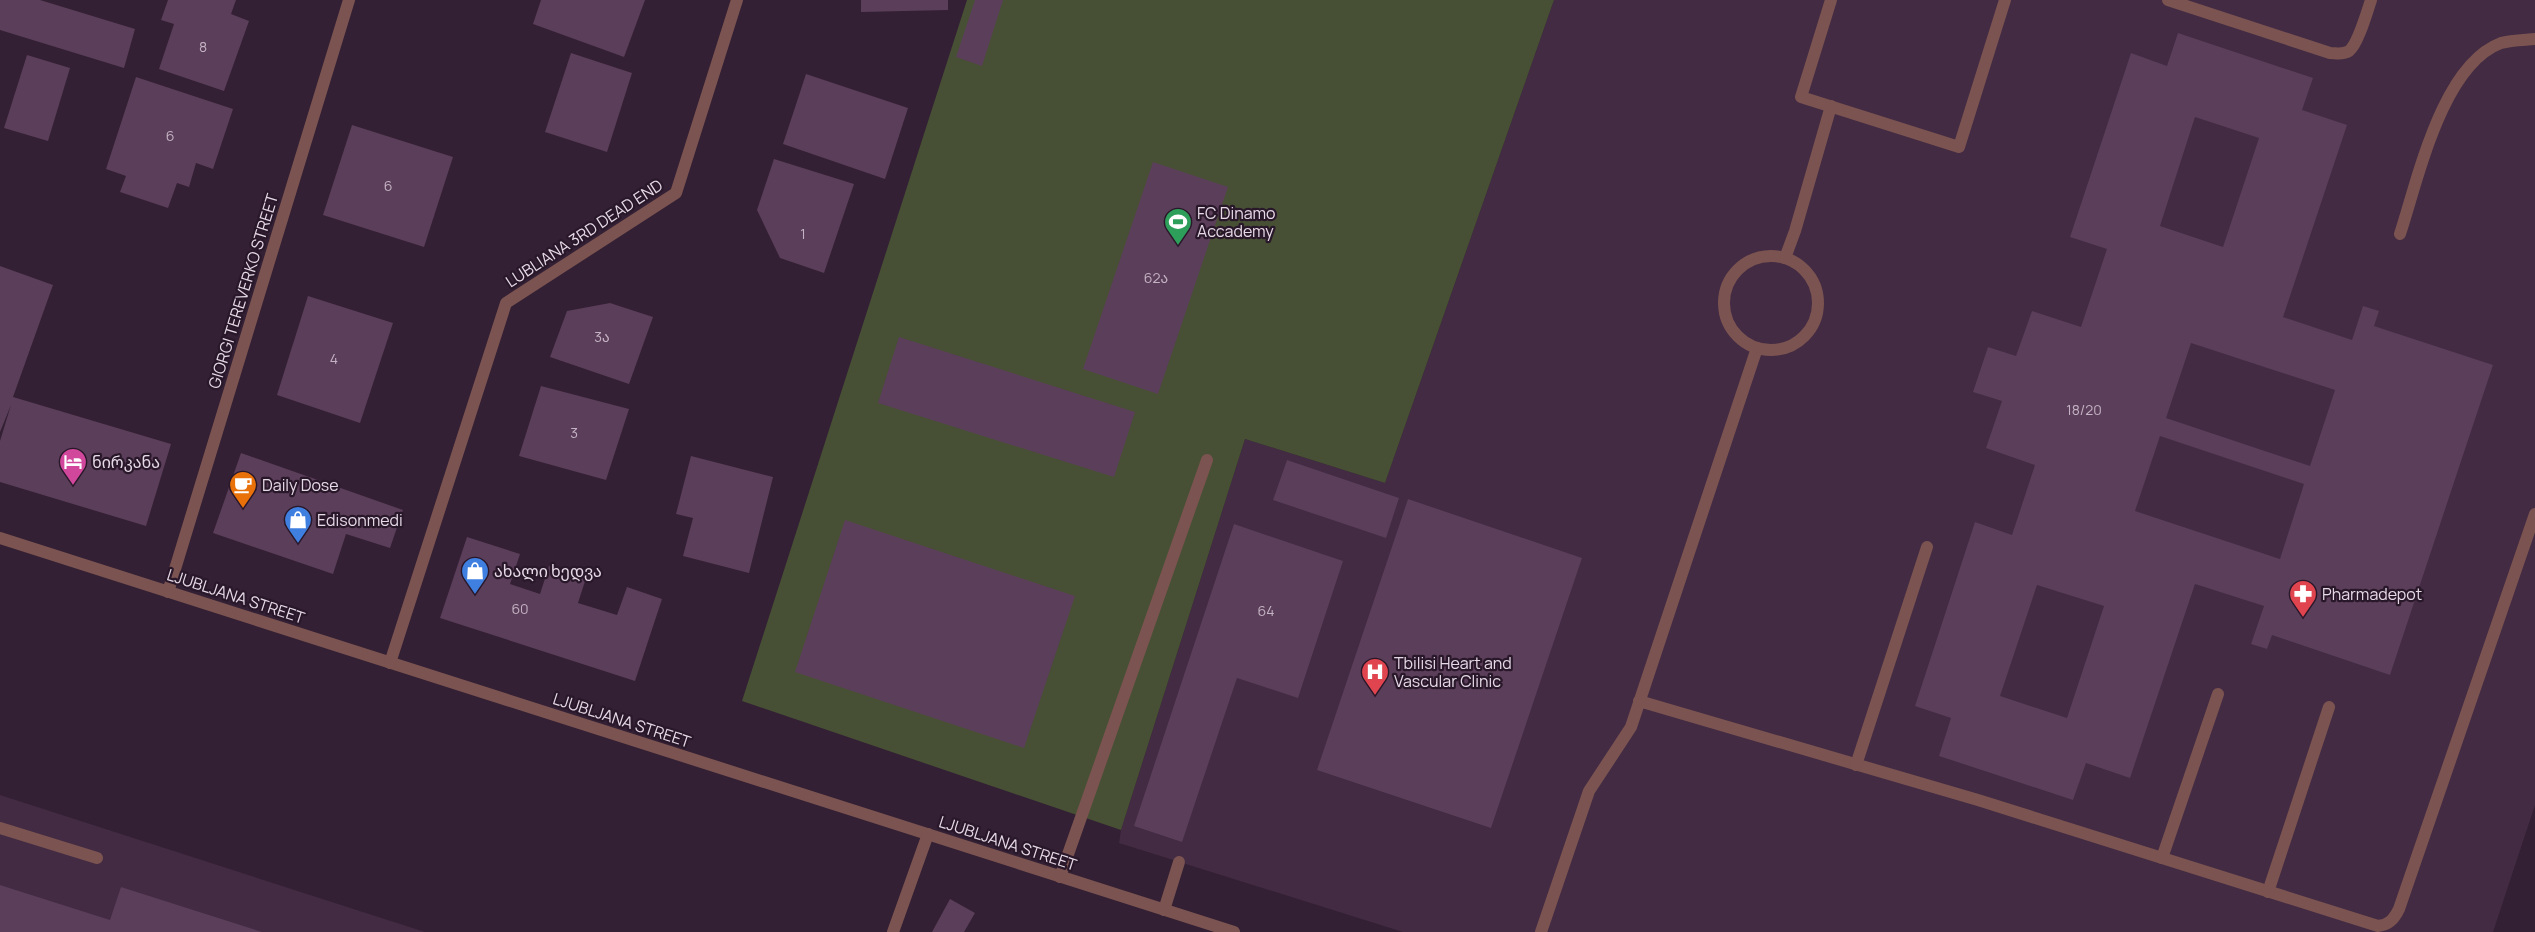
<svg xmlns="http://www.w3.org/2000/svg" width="2535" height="932" viewBox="0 0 2535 932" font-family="Manrope,'Noto Sans Georgian',sans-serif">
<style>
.built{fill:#422b43}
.green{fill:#475034}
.building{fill:#5b3e59;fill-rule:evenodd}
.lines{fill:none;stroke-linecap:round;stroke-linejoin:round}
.minor{stroke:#7b5350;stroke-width:12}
.labels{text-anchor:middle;stroke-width:4.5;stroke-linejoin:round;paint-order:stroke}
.number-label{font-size:14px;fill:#c4b3c4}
.poi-label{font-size:16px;fill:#e7dae7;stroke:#29172a;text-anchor:start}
.street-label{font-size:16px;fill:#e7dae7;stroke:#29172a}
</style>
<rect width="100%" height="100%" fill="#332034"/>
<g class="built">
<path d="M1554,0H2535V805L2493,932H1403L1119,843L1121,830L1245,439L1385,483Z"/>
<path d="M0,795L425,932H0Z"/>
</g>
<path class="green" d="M967,0H1554L1385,483L1245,439L1121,830L742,701Z"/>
<g class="building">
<path d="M0,0H40L135,29L124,68L0,30Z"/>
<path d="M168,0H236L231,14L249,21L224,91L159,69L174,24L161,20Z"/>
<path d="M541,0H645L624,57L533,24Z"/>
<path d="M861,0H948V10L861,12Z"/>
<path d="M975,0H1003L982,66L956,57Z"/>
<path d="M2178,33L2313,78L2302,110L2347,125L2283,317L2352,340L2363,306L2379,311L2374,326L2493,365L2390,675L2272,635L2267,649L2251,644L2264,606L2195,584L2130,778L2086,763L2073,800L1939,756L1951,718L1915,706L1975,522L2012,535L2035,465L1986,448L2002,401L1973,392L1988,347L2016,356L2032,311L2081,327L2107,249L2070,237L2131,53L2167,66ZM2195,117L2259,138L2223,247L2160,226ZM2191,343L2335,390L2310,466L2166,418ZM2160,436L2304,484L2280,559L2135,511ZM2037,585L2104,606L2067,718L2000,696Z"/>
<path d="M571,53L632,73L607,152L545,132Z"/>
<path d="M27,55L70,68L48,141L4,128Z"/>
<path d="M806,74L908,108L885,179L783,144Z"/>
<path d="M136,77L233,109L213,169L196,163L189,187L177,183L168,208L120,192L126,176L106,169Z"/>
<path d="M352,125L453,157L424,247L323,215Z"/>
<path d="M774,159L854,184L824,273L780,258L757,210Z"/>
<path d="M1153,162L1228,187L1158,394L1083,369Z"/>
<path d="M0,266L53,285L13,397L171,444L146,526L0,482V441L11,405L0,432Z"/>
<path d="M308,296L393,323L360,423L277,395Z"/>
<path d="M610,303L653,317L629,384L550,357L567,311Z"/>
<path d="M899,337L1135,412L1114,477L878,403Z"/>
<path d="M541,386L629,409L606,480L519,456Z"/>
<path d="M241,453L403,510L390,548L346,534L333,574L213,533Z"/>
<path d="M691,456L773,477L749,573L683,556L693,518L676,514Z"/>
<path d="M1287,460L1399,498L1386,538L1273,500Z"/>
<path d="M1408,499L1582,558L1491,828L1317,770Z"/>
<path d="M845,520L1075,596L1024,748L795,672Z"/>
<path d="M1234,524L1343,561L1298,698L1237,678L1182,842L1134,826Z"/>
<path d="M467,537L520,554L510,584L540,594L549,566L586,578L578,603L617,615L627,587L662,599L635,681L440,618Z"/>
<path d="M0,885L110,920L121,887L262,932H0Z"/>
<path d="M950,899L975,913L964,932H932Z"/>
</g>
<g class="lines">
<g class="minor">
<path d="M1831,0L1801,97L1959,147L2005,0"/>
<path d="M2168,0L2330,53C2336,53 2343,55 2349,51C2358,44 2367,12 2371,0"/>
<path d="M2400,234C2418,179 2442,65 2501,43C2511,40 2524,40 2535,39"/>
<circle cx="1771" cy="303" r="47"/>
<path d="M1785,258L1795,231L1831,106"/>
<path d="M0,538L1234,932"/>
<path d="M168,592L349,0"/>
<path d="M390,663L506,303L676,193L737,0"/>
<path d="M1639,701L1978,800L2378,926C2389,925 2394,919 2399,909L2535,514"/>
<path d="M1856,765L1927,547"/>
<path d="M0,828L97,858"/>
<path d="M2162,858L2218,694"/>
<path d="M1060,877L1207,460"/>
<path d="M2268,892L2329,707"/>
<path d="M1164,910L1179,862"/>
<path d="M893,932L928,834"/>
<path d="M1541,932L1589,791L1631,727L1757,348"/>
</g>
</g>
<defs>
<symbol id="stadium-pin" viewBox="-11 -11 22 30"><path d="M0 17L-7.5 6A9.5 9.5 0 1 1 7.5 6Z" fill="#2e9e5b" stroke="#29172a"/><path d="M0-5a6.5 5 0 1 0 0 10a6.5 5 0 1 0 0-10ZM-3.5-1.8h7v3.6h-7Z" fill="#fff"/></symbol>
<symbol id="hotel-pin" viewBox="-11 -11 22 30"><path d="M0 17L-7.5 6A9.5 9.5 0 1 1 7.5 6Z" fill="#d1479c" stroke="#29172a"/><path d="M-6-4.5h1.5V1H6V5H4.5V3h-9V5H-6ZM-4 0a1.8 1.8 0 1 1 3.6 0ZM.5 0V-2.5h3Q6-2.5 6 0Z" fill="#fff"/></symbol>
<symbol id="cafe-pin" viewBox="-11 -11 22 30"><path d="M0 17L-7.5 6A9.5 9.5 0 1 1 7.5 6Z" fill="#e8710a" stroke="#29172a"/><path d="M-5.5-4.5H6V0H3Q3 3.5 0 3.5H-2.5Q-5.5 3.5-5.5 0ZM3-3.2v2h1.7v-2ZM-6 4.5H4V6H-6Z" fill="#fff"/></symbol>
<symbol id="shop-pin" viewBox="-11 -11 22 30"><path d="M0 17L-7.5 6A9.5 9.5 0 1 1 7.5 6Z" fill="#3f7fe0" stroke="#29172a"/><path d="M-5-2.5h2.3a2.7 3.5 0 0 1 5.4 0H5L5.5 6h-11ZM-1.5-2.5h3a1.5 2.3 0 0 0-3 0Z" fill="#fff"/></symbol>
<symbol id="pharmacy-pin" viewBox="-11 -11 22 30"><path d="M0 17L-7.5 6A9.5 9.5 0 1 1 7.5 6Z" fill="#e0444e" stroke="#29172a"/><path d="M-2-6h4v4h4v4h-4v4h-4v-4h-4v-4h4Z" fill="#fff"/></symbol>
<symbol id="hospital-pin" viewBox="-11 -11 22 30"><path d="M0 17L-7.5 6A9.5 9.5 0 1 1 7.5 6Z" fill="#e0444e" stroke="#29172a"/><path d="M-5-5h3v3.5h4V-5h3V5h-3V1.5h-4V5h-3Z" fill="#fff"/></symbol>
</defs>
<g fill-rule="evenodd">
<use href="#stadium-pin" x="1162" y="206" width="32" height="43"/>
<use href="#hotel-pin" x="57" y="446" width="32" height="43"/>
<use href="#cafe-pin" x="227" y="469" width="32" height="43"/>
<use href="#shop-pin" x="282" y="504" width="32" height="43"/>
<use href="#shop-pin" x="459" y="555" width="32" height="43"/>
<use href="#pharmacy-pin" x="2287" y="578" width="32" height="43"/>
<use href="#hospital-pin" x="1359" y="656" width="32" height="43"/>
</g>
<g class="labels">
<g class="number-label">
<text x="203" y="52">8</text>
<text x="170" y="141">6</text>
<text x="388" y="191">6</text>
<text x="803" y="239">1</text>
<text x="1156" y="283">62ა</text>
<text x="602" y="342">3ა</text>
<text x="334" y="364">4</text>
<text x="2084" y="415">18/20</text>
<text x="574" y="438">3</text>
<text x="520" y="614">60</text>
<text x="1266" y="616">64</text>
</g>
<g class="poi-label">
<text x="1197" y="219">FC Dinamo<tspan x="1197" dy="18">Accademy</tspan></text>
<text x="92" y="468">ნირკანა</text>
<text x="262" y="491">Daily Dose</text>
<text x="317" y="526">Edisonmedi</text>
<text x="494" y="577">ახალი ხედვა</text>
<text x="2322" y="600">Pharmadepot</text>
<text x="1394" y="669">Tbilisi Heart and<tspan x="1394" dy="18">Vascular Clinic</tspan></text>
</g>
<g class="street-label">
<text transform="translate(584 233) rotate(-33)" y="6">LUBLIANA 3RD DEAD END</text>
<text transform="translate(243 291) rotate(-73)" y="6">GIORGI TEREVERKO STREET</text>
<text transform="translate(236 596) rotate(18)" y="6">LJUBLJANA STREET</text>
<text transform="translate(622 720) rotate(18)" y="6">LJUBLJANA STREET</text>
<text transform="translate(1008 843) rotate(18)" y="6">LJUBLJANA STREET</text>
</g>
</g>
</svg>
